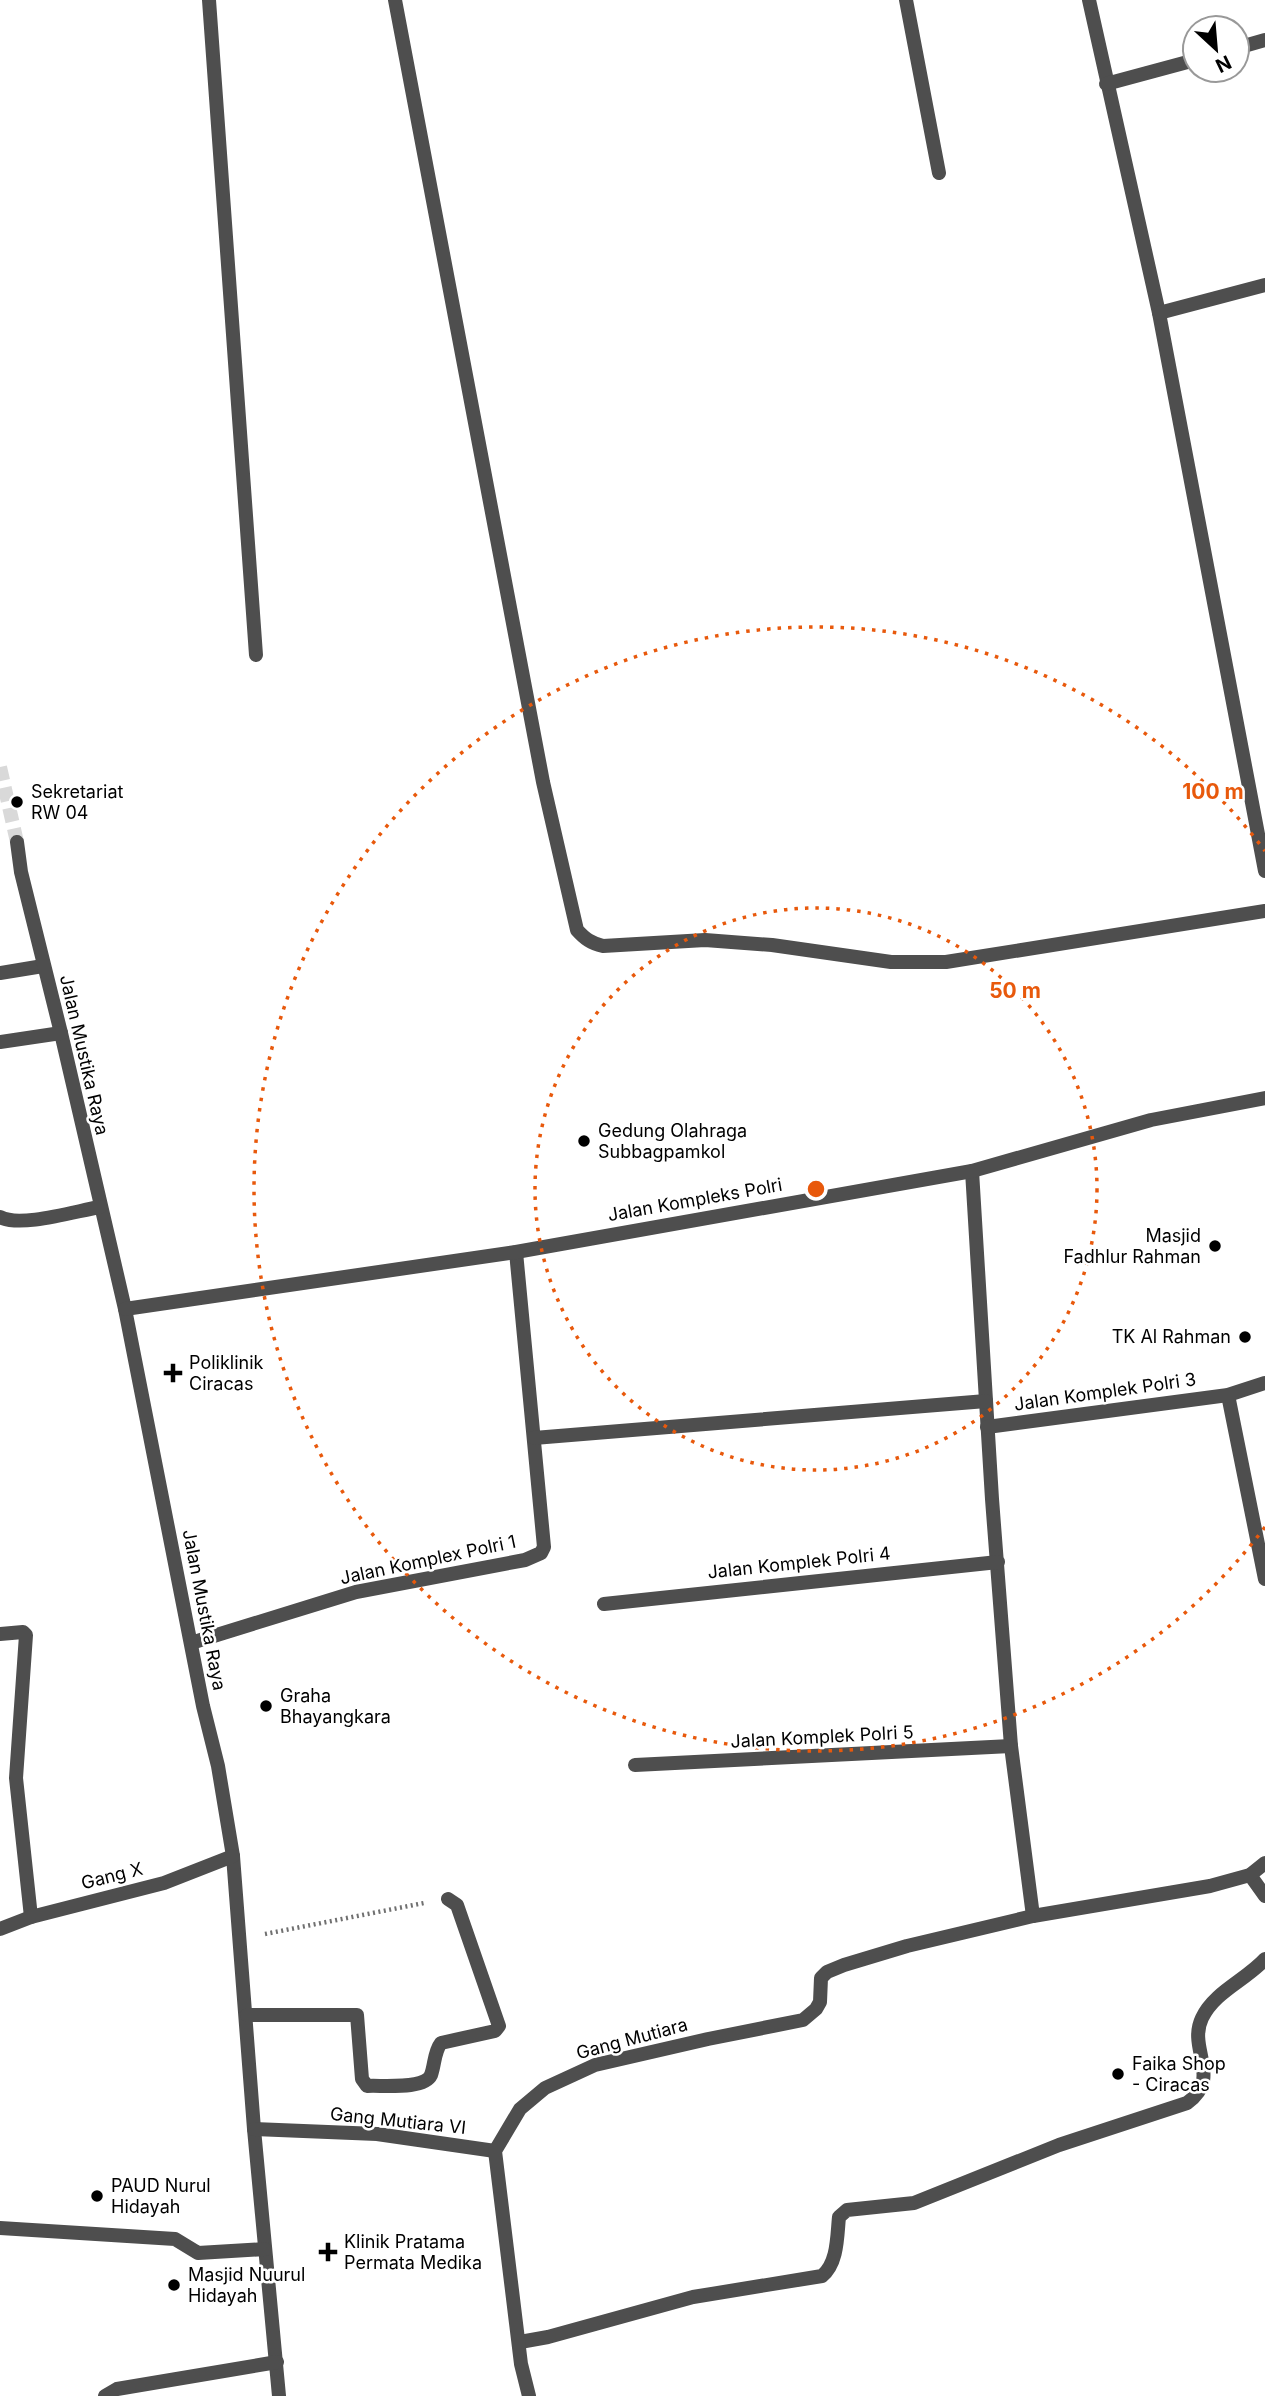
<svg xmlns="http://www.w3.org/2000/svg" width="1265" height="2396" viewBox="0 0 1265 2396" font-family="Inter,sans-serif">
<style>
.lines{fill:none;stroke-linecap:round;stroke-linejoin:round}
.minor-tunnel{stroke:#d9d9d9;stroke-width:14;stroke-dasharray:14 7;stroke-linecap:butt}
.path{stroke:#707070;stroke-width:4.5;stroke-dasharray:2 3.5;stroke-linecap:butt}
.service{stroke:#4e4e4e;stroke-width:14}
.minor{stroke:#4e4e4e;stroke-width:14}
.ring{fill:none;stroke:#e8590c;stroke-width:3.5;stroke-dasharray:3.5 7}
.poi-dot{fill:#000;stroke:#fff;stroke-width:2.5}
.labels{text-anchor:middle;stroke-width:5;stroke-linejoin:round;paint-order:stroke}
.poi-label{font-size:18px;fill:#000;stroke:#fff;text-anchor:start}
.street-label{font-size:18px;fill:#000;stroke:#fff}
.centre{fill:#e8590c;stroke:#fff;stroke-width:3.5}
.ring-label{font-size:21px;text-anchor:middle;font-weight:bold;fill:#e8590c;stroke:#fff;stroke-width:5;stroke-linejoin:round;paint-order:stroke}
</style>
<rect width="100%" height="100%" fill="#fff"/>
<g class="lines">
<path class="minor-tunnel" d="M0,767L17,842"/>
<path class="path" d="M265,1934L424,1903"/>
<g class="service">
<path d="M209,0L256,655"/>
<path d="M395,0L543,782L577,930C585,939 591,943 603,946L705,940L772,945L891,962H946L1265,911"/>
<path d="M906,0L939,173"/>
<path d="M1089,0L1159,313L1265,871"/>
<path d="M1237,48L1265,40"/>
<path d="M1106,84L1195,60"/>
<path d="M1159,313L1265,285"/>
<path d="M0,973L43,966"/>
<path d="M191,1643L356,1592L525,1560L541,1553L544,1547L516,1252"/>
</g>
<g class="minor">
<path d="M17,842L21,872L61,1033L125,1309L203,1706L218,1766L233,1856L254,2129L279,2396"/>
<path d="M0,1042L61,1033"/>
<path d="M972,1171L992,1499L1011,1746L1033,1916"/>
<path d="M0,1217C20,1228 76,1211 100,1207"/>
<path d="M125,1309L516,1252L972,1171L1151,1120L1265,1098"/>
<path d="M1228,1395L1265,1579"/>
<path d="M987,1427L1228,1395L1265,1383"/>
<path d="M534,1438L986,1401"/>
<path d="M604,1604L998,1562"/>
<path d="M0,1634L23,1632L26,1635L16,1778L31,1917"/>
<path d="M635,1765L1011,1746"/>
<path d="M1250,1875L1265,1896"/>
<path d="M0,1929L31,1917L164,1883L233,1856"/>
<path d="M247,2015H357L362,2079L367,2086C382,2085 424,2090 431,2075C435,2064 434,2052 441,2043L495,2031L499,2026L457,1905L448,1899"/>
<path d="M254,2129L377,2134L495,2151"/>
<path d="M0,2228L175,2239L198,2253L265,2249"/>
<path d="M520,2342L548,2337L693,2297L822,2276C838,2263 837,2236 839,2217L847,2210L914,2203L1059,2145L1187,2103C1223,2077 1187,2049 1202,2018C1214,1992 1246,1980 1265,1959"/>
<path d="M105,2396L117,2389L277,2362"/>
<path d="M529,2396L521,2364L495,2151L520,2109L545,2088L595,2065L708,2039L803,2020L816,2009L820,2002L821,1978L827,1972L844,1965L907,1946L1033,1916L1210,1886L1250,1875L1265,1863"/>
</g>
</g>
<g class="ring">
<circle cx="816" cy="1189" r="281"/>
<path d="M1265 1527A562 562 0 1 1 1265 851"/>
</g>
<g class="poi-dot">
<circle cx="17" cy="802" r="7"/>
<circle cx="584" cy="1141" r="7"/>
<circle cx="1215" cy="1246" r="7"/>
<circle cx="1245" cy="1337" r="7"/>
<path d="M169.5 1362.5h7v7h7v7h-7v7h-7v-7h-7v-7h7z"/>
<circle cx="266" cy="1706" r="7"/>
<circle cx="1118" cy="2074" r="7"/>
<circle cx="97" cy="2196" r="7"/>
<path d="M324.5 2241.5h7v7h7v7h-7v7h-7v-7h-7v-7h7z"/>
<circle cx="174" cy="2285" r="7"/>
</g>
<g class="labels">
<g class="poi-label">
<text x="31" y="798">Sekretariat<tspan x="31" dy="21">RW 04</tspan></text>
<text x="598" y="1137">Gedung Olahraga<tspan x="598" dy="21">Subbagpamkol</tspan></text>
<text x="1201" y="1242" text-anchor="end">Masjid<tspan x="1201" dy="21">Fadhlur Rahman</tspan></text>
<text x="1231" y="1343" text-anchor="end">TK Al Rahman</text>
<text x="189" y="1369">Poliklinik<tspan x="189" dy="21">Ciracas</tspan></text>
<text x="280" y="1702">Graha<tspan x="280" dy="21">Bhayangkara</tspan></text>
<text x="1132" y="2070">Faika Shop<tspan x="1132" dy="21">- Ciracas</tspan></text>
<text x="111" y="2192">PAUD Nurul<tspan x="111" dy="21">Hidayah</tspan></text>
<text x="344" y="2248">Klinik Pratama<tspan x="344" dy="21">Permata Medika</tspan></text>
<text x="188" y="2281">Masjid Nuurul<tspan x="188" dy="21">Hidayah</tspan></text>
</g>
<g class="street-label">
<text transform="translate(84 1055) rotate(77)" y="6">Jalan Mustika Raya</text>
<text transform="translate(695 1200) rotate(-10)" y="6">Jalan Kompleks Polri</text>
<text transform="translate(1105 1392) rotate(-8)" y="6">Jalan Komplek Polri 3</text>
<text transform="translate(428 1560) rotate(-12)" y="6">Jalan Komplex Polri 1</text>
<text transform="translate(799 1563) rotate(-6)" y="6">Jalan Komplek Polri 4</text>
<text transform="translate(204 1610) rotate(79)" y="6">Jalan Mustika Raya</text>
<text transform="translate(822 1737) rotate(-3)" y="6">Jalan Komplek Polri 5</text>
<text transform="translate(112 1876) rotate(-14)" y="6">Gang X</text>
<text transform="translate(632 2039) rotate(-15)" y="6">Gang Mutiara</text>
<text transform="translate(398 2121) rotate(6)" y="6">Gang Mutiara VI</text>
</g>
</g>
<circle cx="816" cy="1189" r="10" class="centre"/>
<g class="ring-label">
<text x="1213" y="799">100 m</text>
<text x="1015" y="998">50 m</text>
</g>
<g transform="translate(1216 49) rotate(154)"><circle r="33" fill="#ffffff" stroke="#999999" stroke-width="2"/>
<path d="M0-5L12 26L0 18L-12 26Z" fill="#000000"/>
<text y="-10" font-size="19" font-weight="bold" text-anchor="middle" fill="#000000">N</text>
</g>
</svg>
